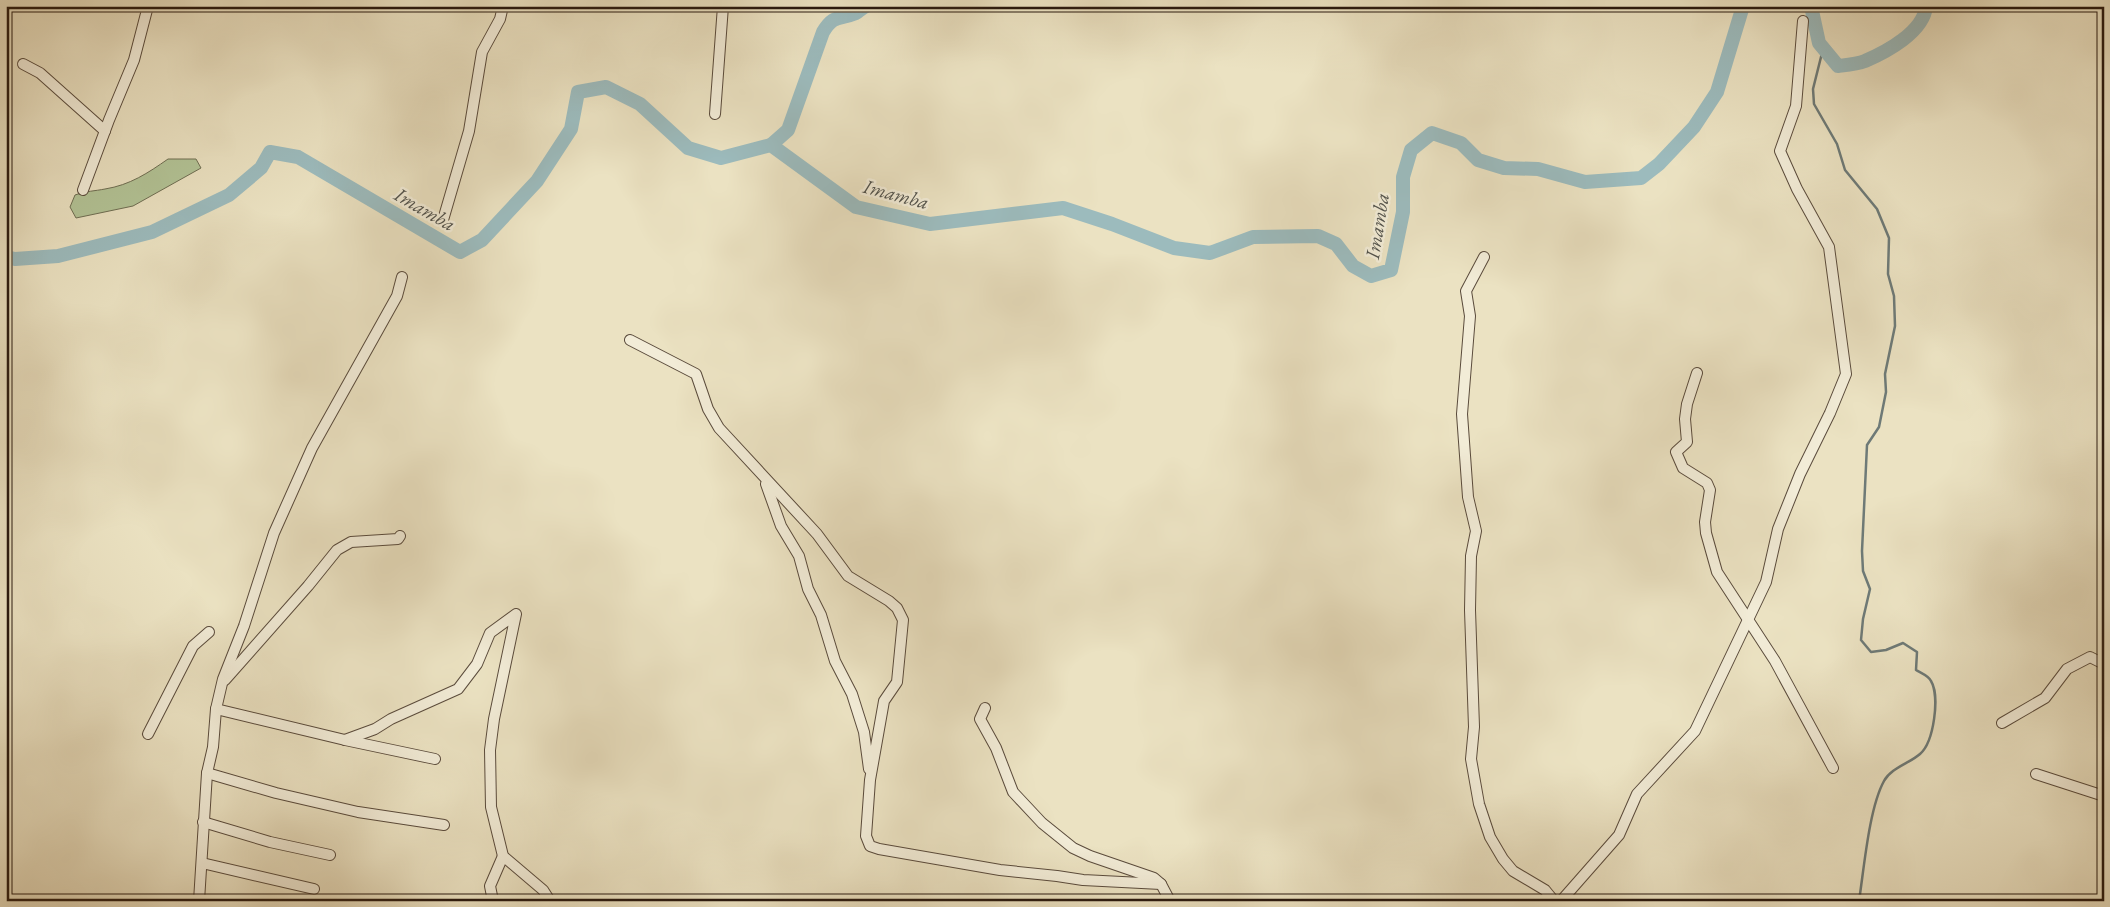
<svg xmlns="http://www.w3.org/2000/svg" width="2110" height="907" viewBox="0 0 2110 907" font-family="'EB Garamond',serif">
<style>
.green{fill:#b3c497;stroke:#6e6e53}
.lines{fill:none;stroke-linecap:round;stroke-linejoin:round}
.stream{stroke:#6e7a77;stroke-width:2.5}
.river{stroke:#9cbbbd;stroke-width:14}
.minor-casing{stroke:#5a4b3c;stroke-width:12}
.minor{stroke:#f2ecd7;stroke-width:10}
.labels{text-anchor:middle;stroke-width:5;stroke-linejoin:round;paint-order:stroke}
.water-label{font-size:20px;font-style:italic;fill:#51524c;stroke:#f2ecd7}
</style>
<rect width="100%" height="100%" fill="#ebe2c2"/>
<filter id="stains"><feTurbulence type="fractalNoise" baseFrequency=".004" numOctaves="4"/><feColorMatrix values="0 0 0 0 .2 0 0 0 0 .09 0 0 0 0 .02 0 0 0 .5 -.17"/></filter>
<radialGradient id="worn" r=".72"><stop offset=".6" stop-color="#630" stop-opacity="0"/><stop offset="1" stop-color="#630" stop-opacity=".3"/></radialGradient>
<path class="green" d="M168,159H196L201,168L133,206L76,218L70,207L75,195C86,191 95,191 105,189C130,185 148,173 168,159Z"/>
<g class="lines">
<path class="stream" d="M1823,49L1813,89L1814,104L1837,144L1845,170L1877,209L1889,238L1888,274L1894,296L1895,326L1885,374L1886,392L1879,427L1867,445L1862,551L1863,571L1870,589L1863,619L1861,640L1871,652L1886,650L1903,643L1917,652L1916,670C1921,673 1929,676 1931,681C1940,696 1934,742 1920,754C1910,763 1891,768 1884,781C1869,808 1864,869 1859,901"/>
<g class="river">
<path d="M1811,6L1819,43L1838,66C1846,65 1857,64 1865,61C1886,52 1924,32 1926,6"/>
<path d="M771,145L788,130L823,32C834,14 839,20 856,13C859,11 862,8 866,6"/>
<path d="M6,257L15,259L58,256L152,232L229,195L261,168L270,152L298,157L460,252L482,240L537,181L571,129L578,92L606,87L640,104L688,148L721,158L771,145L856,207L930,224L1063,208L1112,224L1174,248L1210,253L1253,237L1318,236L1336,244L1353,266L1371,276L1391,270L1403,212V177L1411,150L1432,133L1461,143L1478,160L1504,168L1538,169L1585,182L1641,178L1659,164L1694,127L1717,92L1743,6"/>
</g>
<defs>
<g id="minor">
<path d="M23,64L40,73L105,131"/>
<path d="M715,114L723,6"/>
<path d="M83,190L109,120L134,60L148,6"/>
<path d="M443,220L469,131L482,52L500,19L503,6"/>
<path d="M1484,257L1466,291L1470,316L1462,414L1468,497L1476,531L1471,556L1470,610L1474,727L1471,759L1479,804L1490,837L1503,859L1513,871L1545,890L1554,901"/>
<path d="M630,340L696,374L708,409L719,428L817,534L848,576L889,601L897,608L903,620L897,682L884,701L870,780L866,836L870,846L879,849L1000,870L1057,876L1083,880L1161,884"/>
<path d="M1697,373L1687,404L1685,419L1687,442L1676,452L1683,468L1707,483L1710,490L1705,522L1706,533L1717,572L1775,661L1833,768"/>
<path d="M766,484L781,526L799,556L808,589L821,615L835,661L852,694L864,732L869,769"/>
<path d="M225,680L308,586L337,550L351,542L398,539L400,536"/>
<path d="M985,708L980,719L996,748L1013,792L1042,823L1073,848L1090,856L1154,878L1161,884L1170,901"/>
<path d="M216,709L345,740L435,759"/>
<path d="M2002,723L2045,698L2067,669L2090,657L2104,664"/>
<path d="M148,734L193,646L209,632"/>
<path d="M345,740L375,729L391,719L458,689L477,664L490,633L516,614L494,719L490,750L491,807L503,856L543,890L550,901"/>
<path d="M207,773L276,793L358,812L444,825"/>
<path d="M2036,774L2104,796"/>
<path d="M203,822L270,842L330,855"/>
<path d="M202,863L314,889"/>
<path d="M199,901L207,773L213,747L216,709L223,679L244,626L274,533L312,448L397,296L402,277"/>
<path d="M493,901L490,886L503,856"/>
<path d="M1561,901L1619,835L1637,794L1695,731L1766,582L1778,529L1800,474L1830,413L1846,374L1829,247L1797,189L1780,151L1796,106L1803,21"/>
</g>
</defs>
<use href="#minor" class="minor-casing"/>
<use href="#minor" class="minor"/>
</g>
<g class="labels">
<g class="water-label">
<text transform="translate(896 194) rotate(15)" y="7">Imamba</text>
<text transform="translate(425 209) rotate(30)" y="7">Imamba</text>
<text transform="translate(1377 226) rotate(-81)" y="7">Imamba</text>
</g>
</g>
<rect width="2110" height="907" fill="none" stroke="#ebe2c2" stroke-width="25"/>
<rect x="8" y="8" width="2095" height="892" fill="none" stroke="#29190f" stroke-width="2.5"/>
<rect x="12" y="12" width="2085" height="882" fill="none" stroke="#29190f"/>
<rect width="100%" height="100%" filter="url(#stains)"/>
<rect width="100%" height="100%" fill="url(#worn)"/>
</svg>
